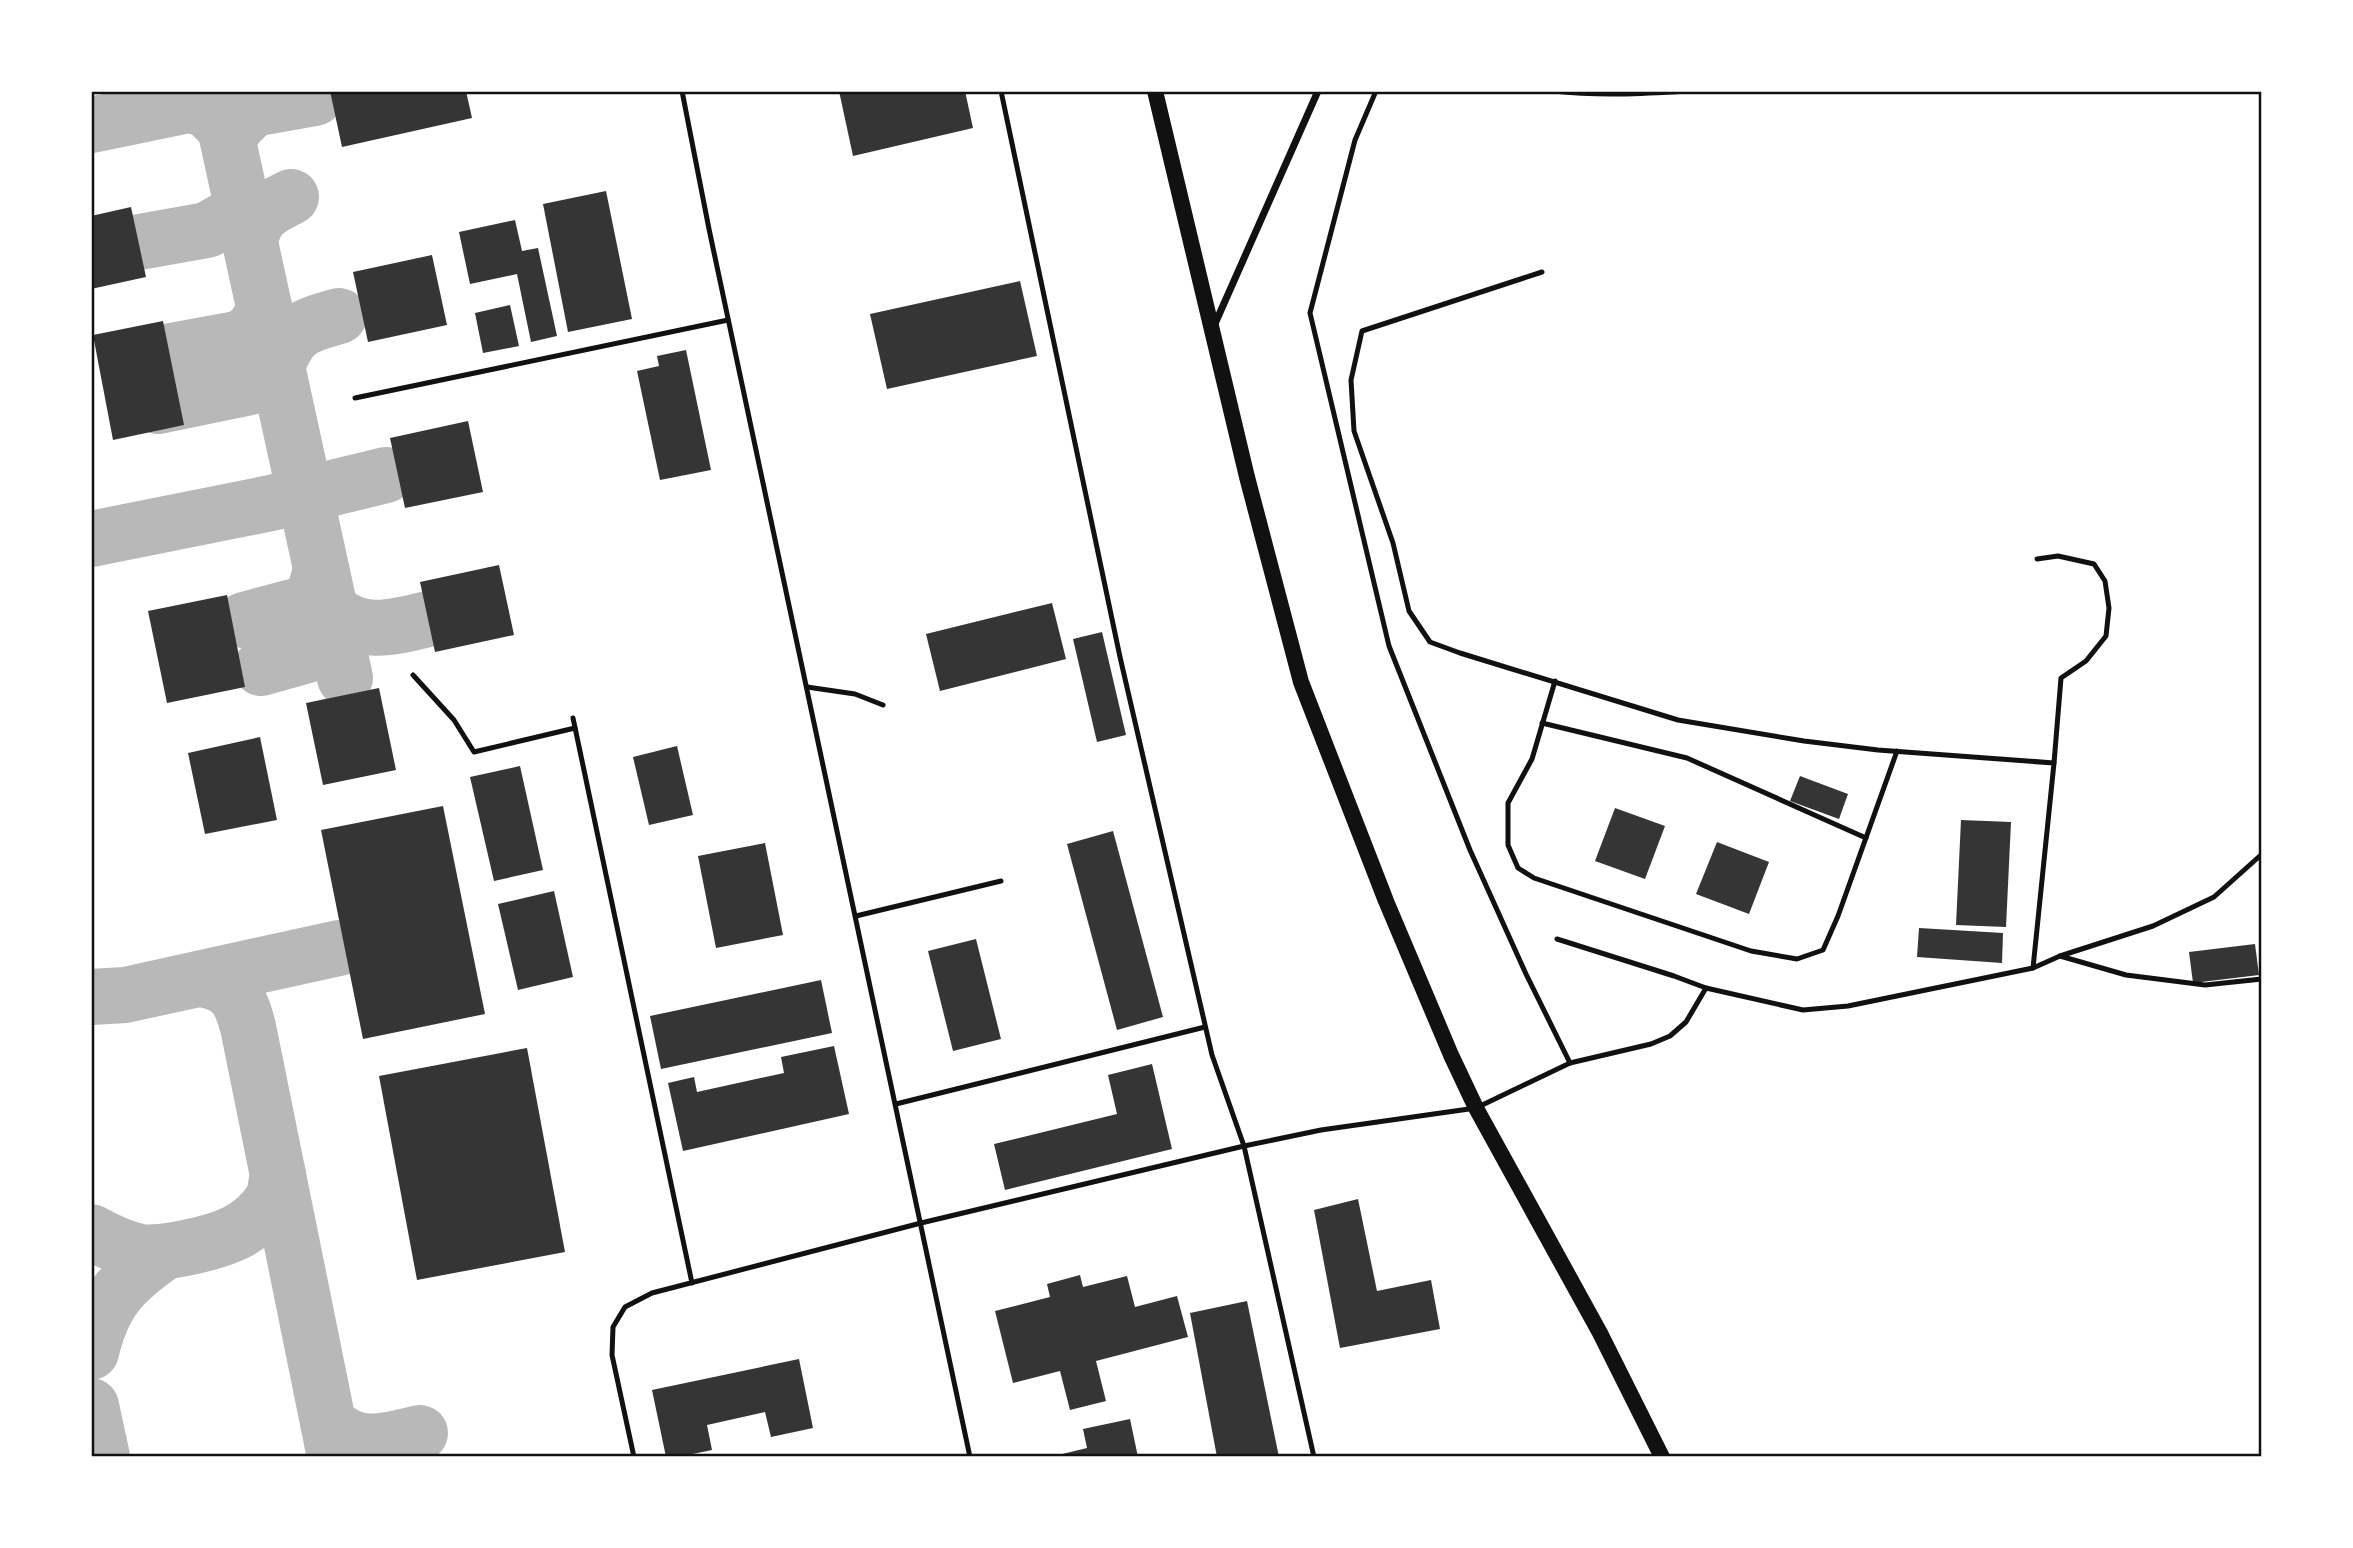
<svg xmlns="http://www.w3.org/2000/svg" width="2353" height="1548" viewBox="0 0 2353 1548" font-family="'Sofia Sans Condensed',sans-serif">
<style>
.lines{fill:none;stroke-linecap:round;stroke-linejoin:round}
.taxiway{stroke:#b8b8b8;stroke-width:56}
.building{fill:#353535}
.service{stroke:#111;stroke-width:5}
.minor{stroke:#111;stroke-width:7}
.primary{stroke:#111;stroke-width:16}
.neatline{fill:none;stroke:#111;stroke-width:2.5}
</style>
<rect width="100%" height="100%" fill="#fff"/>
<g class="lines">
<g class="taxiway">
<path d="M217,91L345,678"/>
<path d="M91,125L188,105L206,109L226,129"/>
<path d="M228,139L237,125L253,109L315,98"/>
<path d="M250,241C256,214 267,209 291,197"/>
<path d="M100,249L207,230L228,218L242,203"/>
<path d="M144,356L242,338L254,328L265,310"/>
<path d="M277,366C291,329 303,326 339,316"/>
<path d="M158,406L250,387C264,379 269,372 275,357L265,348L251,341"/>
<path d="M91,539L271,503L386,475"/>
<path d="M328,607C362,643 406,623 448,614"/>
<path d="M244,620L304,604L314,595L321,570"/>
<path d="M261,668L307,655L323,648L333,627"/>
<path d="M201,979C233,985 240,997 248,1027L335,1457"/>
<path d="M91,997L125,995L339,948"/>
<path d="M91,1232C107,1241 124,1249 141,1252C158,1254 173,1250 190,1247C223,1240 252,1231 272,1200C276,1193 276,1182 278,1174"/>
<path d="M91,1352C103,1301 122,1282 163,1253"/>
<path d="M91,1406L102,1457"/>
<path d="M329,1424C360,1451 385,1441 420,1433"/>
</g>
</g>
<g class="building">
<path d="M330,91H466L472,118L342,147Z"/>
<path d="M839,91H965L973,128L853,156Z"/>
<path d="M606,191L632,319L568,332L543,204Z"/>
<path d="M131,207L146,277L91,289V216Z"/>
<path d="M515,220L522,251L538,248L557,336L531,342L517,274L470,284L459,232Z"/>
<path d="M432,255L447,325L368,342L353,272Z"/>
<path d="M1020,281L1037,356L887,389L870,314Z"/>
<path d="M510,305L519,346L483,353L475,313Z"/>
<path d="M163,321L184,425L113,440L93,335Z"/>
<path d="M686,350L711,470L660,480L637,371L659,366L657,356Z"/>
<path d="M468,421L483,492L405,508L390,438Z"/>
<path d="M499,565L514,635L435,652L420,582Z"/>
<path d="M227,595L245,687L167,703L148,611Z"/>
<path d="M1052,603L1066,659L940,691L926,634Z"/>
<path d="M1102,632L1126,735L1097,742L1073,639Z"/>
<path d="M379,688L396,770L323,785L306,703Z"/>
<path d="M260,737L277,820L205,834L188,753Z"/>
<path d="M677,746L693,815L649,825L633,757Z"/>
<path d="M520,766L543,870L494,881L470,777Z"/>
<path d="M1800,776L1848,794L1839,819L1790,801Z"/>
<path d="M443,806L485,1014L363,1039L321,830Z"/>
<path d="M1615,808L1665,826L1645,879L1595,861Z"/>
<path d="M1961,820L2011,822L2006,927L1956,925Z"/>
<path d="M1113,831L1163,1017L1117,1030L1067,844Z"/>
<path d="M1717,842L1769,862L1749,914L1696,894Z"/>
<path d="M765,843L783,935L716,948L698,856Z"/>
<path d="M554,891L573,977L518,990L498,904Z"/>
<path d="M1919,928L2003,933L2002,963L1917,957Z"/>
<path d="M976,939L1001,1039L953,1051L928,951Z"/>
<path d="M2255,944L2259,975L2193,983L2189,952Z"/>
<path d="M821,980L832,1033L661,1069L650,1016Z"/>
<path d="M834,1046L849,1114L683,1151L668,1083L694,1077L697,1092L784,1073L781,1057Z"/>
<path d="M527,1048L565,1252L417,1280L379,1076Z"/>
<path d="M1152,1064L1172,1149L1005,1190L994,1144L1117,1114L1108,1075Z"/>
<path d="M1358,1199L1377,1291L1431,1280L1440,1329L1340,1348L1314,1210Z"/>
<path d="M1080,1275L1083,1287L1127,1276L1135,1307L1177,1296L1188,1337L1096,1361L1106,1401L1070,1410L1060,1371L1013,1383L995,1311L1050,1297L1047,1284Z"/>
<path d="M1247,1301L1279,1457H1217L1190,1313Z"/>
<path d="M799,1359L813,1428L771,1437L765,1412L707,1425L712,1450L678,1457H666L652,1390Z"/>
<path d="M1130,1419L1138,1457H1050L1087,1448L1083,1429Z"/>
</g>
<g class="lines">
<g class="service">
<path d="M682,91L709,229L970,1457"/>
<path d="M1001,91L1120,657L1212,1055L1244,1146L1314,1457"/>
<path d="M1376,91L1355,140L1310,313L1389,646L1470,850L1526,974L1570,1063"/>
<path d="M1553,91C1598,96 1641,94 1686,91"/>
<path d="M1542,272L1362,331L1351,380L1354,431L1393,543L1409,611L1430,642L1460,653L1678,720L1804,741L1878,750L2054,763L2033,968"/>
<path d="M355,398L728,320"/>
<path d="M2037,559L2058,556L2094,564L2105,581L2109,608L2106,636L2086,661L2061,678L2054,763"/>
<path d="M413,675L454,720L474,752L575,728"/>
<path d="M1555,681L1532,759L1508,803V845L1518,868L1534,878L1751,951L1797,959L1823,950L1838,916L1897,751"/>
<path d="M807,687L855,694L883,705"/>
<path d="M573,718L692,1283"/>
<path d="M1542,723L1687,758L1866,838"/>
<path d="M856,916L1001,881"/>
<path d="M1557,939L1674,976L1706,988L1803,1010L1848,1006L2033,968L2060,956L2126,975L2205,985L2262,979"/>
<path d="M2060,956L2153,926L2214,897L2262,854"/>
<path d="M896,1104L1205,1027"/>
<path d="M634,1457L612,1355L613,1327L625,1307L652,1293L921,1223L1244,1146L1321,1130L1476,1108L1570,1063L1651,1044L1670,1036L1686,1022L1706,988"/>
</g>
<path class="minor" d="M1214,326L1318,91"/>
<path class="primary" d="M1155,91L1247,477L1301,682L1386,901L1451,1055L1476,1108L1600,1333L1662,1457"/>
</g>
<rect width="2353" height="1548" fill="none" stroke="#ffffff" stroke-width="186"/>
<rect x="93" y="93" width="2167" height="1362" class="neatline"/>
</svg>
